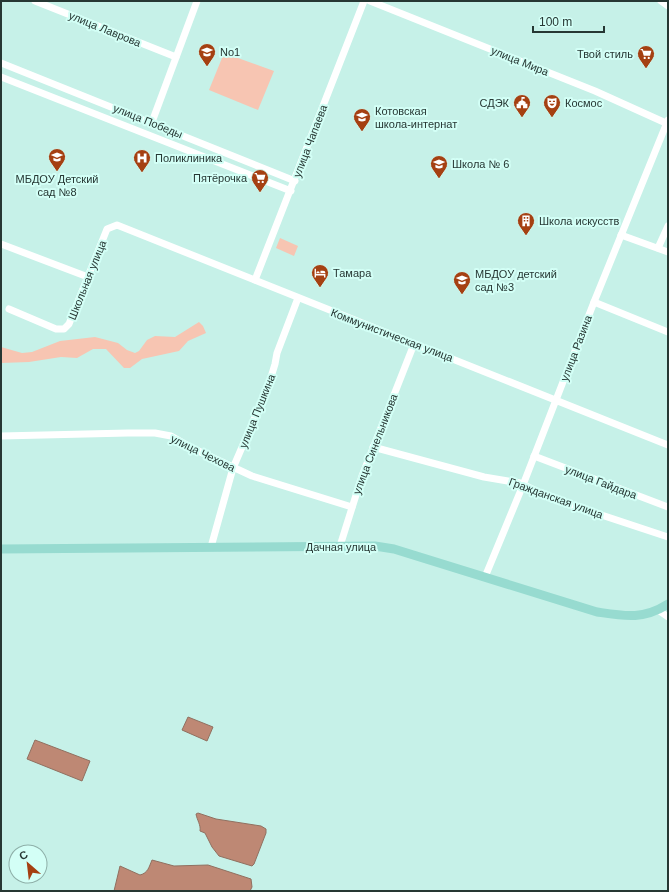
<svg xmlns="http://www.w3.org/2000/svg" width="669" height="892" viewBox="0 0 669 892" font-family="Arial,sans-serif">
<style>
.green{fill:#f7c5b2}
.water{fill:#be8874;stroke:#907060}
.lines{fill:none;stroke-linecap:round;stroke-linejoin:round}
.minor{stroke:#fff;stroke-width:7}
.major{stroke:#97dbd0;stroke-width:9}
.labels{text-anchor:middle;stroke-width:4;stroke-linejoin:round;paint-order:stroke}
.street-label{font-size:11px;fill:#263733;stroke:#d3fff6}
.poi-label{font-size:11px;fill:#263733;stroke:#d3fff6;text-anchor:start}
</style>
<rect width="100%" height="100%" fill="#c6f1e8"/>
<g class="green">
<path d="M224,53L274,71L258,110L209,90Z"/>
<path d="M280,238L298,246L294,256L276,248Z"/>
<path d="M199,322L203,326L206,333L188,341L179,351L142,359L130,368H124L106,349H93L77,358L61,357L29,362L1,363V347L22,353L32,352L60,341L95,337L118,343L127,350L135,353L139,351L147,340L155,336L175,337Z"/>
</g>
<g class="water">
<path d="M188,717L213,727L207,741L182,730Z"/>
<path d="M35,740L90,761L82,781L27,759Z"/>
<path d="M198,813L216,819L261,826L266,829V833L254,864L252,866L219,856L212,847L205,833L200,831C201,825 197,820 196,814Z"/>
<path d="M152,860L174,866L208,865L251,879L252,887L250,891H114L120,866L140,875C148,873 149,867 152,860Z"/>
</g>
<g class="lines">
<g class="minor">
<path d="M35,1L176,57"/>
<path d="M370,1L595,91L668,124"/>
<path d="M661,1L668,6"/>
<path d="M1,63L295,181"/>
<path d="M1,77L291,191"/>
<path d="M152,122L197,1"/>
<path d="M621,235L668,252"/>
<path d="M1,244L88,277"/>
<path d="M658,248L668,226"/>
<path d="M255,280L364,1"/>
<path d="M594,302L668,332"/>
<path d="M9,309L56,329H64L69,324L107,229L117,225L668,445"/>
<path d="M1,436L128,433H155L171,436L192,448L252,476L352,507"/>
<path d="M373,447L484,477L520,483L550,498L668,537"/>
<path d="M534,456L668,507"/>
<path d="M340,546L362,476L414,344"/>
<path d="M211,547L233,468L268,387L275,364L277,353L298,298"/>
<path d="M485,577L523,485L594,302L668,120"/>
<path d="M658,610L668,617"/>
</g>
<path class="major" d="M1,549L375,546L394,549L597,612C624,616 643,620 668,604"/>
</g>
<defs>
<symbol id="school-pin" viewBox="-11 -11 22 30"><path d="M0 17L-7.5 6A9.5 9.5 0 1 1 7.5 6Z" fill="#a54012" stroke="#d3fff6"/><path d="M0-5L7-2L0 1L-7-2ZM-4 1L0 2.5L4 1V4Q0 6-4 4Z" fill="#fff"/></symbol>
<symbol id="supermarket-pin" viewBox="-11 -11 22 30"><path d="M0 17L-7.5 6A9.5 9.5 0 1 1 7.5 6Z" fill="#a54012" stroke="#d3fff6"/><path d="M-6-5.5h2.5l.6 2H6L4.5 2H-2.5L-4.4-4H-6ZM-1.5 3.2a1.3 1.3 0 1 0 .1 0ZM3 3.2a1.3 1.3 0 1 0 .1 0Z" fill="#fff"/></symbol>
<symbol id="civic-pin" viewBox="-11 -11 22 30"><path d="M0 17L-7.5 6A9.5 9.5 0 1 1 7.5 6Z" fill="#a54012" stroke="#d3fff6"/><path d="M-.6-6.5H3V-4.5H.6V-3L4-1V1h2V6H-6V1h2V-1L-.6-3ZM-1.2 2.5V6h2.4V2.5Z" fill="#fff"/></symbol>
<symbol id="theatre-pin" viewBox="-11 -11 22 30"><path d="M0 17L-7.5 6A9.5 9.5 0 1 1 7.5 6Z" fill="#a54012" stroke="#d3fff6"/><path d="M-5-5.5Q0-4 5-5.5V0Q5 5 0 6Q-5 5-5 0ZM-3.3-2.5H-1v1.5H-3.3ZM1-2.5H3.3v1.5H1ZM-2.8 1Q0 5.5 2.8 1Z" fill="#fff"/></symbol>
<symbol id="hospital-pin" viewBox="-11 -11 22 30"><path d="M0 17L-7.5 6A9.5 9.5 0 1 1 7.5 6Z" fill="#a54012" stroke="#d3fff6"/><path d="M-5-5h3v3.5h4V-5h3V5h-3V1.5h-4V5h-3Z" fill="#fff"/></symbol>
<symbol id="building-pin" viewBox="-11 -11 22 30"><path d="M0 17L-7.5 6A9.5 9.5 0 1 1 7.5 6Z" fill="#a54012" stroke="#d3fff6"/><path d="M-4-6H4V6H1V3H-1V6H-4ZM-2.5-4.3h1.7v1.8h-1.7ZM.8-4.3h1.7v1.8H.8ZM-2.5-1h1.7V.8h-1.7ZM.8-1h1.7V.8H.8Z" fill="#fff"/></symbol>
<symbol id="hotel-pin" viewBox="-11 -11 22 30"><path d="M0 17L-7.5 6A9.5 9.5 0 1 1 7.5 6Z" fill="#a54012" stroke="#d3fff6"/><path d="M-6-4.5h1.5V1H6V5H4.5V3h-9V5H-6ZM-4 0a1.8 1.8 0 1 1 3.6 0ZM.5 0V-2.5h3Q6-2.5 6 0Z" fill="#fff"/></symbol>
</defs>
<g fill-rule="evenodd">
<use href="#school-pin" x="197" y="42" width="20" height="27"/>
<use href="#supermarket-pin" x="636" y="44" width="20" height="27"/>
<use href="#civic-pin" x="512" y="93" width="20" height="27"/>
<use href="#theatre-pin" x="542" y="93" width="20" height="27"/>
<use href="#school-pin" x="352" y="107" width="20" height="27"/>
<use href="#school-pin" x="47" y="147" width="20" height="27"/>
<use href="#hospital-pin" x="132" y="148" width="20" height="27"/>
<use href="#school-pin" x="429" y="154" width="20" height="27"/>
<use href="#supermarket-pin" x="250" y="168" width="20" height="27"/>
<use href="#building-pin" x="516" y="211" width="20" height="27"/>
<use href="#hotel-pin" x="310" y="263" width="20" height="27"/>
<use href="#school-pin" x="452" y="270" width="20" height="27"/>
</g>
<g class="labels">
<g class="street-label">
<text transform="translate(105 29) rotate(22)" y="4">улица Лаврова</text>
<text transform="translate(520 61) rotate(22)" y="4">улица Мира</text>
<text transform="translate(148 121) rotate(22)" y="4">улица Победы</text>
<text transform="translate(310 141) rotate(-69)" y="4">улица Чапаева</text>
<text transform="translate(87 280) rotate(-68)" y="4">Школьная улица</text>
<text transform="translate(392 335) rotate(21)" y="4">Коммунистическая улица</text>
<text transform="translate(576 348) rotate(-69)" y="4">улица Разина</text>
<text transform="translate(257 411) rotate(-68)" y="4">улица Пушкина</text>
<text transform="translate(375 444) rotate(-69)" y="4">улица Синельникова</text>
<text transform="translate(203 453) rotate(26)" y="4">улица Чехова</text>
<text transform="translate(601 482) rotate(21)" y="4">улица Гайдара</text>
<text transform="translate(556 498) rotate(20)" y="4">Гражданская улица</text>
<text x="341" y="551">Дачная улица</text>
</g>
<g class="poi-label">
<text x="220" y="56">No1</text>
<text x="633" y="58" text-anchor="end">Твой стиль</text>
<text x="509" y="107" text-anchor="end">СДЭК</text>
<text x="565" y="107">Космос</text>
<text x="375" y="115">Котовская<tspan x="375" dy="13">школа-интернат</tspan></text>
<text x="155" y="162">Поликлиника</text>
<text x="452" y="168">Школа № 6</text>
<text x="247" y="182" text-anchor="end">Пятёрочка</text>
<text x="57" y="183" text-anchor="middle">МБДОУ Детский<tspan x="57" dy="13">сад №8</tspan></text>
<text x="539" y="225">Школа искусств</text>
<text x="333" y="277">Тамара</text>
<text x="475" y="278">МБДОУ детский<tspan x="475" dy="13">сад №3</tspan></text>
</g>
</g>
<rect width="669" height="892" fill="none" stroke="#263733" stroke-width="4"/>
<g transform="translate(28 864) rotate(332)"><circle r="19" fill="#d3fff6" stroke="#8eafa8"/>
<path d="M0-3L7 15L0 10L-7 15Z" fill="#a54012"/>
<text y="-6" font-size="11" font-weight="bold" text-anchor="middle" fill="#263733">С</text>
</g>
<path d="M533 26v6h71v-6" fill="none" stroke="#263733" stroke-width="2"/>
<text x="539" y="26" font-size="12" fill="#263733" stroke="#d3fff6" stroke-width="3" paint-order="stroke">100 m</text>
</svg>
